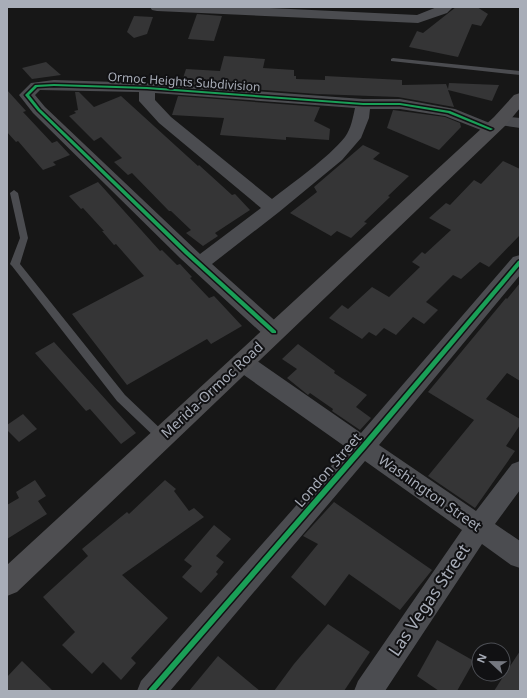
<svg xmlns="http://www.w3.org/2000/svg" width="527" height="698" viewBox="0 0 527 698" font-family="'Noto Sans',sans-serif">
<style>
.building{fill:#353536}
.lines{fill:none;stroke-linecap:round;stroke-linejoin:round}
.lane{fill:#4b4c50;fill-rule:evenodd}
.street{fill:#4b4c50;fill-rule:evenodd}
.highway{fill:#4e4e51;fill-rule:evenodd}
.cycleway-casing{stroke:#111113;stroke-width:3}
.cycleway{fill:#1a9f57;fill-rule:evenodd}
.labels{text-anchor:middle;stroke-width:4;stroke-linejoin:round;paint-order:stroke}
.far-street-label{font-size:12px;fill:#a8adb8;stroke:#111113}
.street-label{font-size:14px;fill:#a8adb8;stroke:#111113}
.near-street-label{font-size:17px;fill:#a8adb8;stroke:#111113}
</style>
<rect width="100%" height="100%" fill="#171717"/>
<g class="building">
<path d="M456,7H477L488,14L481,26L472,24L458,57L409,47L417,31L423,33Z"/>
<path d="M197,14L222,16L214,41L188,39Z"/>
<path d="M134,16L153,17L147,34L134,38L127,32Z"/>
<path d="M224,56L265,59L263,68L294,70V76H296V79L325,80V76L402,80V85L446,84L448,89L449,83L499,85L492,101L448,90L454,107L398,97L317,94L181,84L186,69L220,71Z"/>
<path d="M46,62L61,75L32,79L22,68Z"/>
<path d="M7,90L26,111L23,112L52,143L57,141L70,155L53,162L56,165L43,170L18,141L16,142L7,132Z"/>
<path d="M75,92H79L94,107L121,96L198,166L199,165L232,195L235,194L250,210L215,233L218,236L203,246L186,233L191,230L171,211H169L132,173L128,175L114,162L122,158L101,137L94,141L69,116L76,113L74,111L78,110Z"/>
<path d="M178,96L320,107L314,121L330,129L329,140L286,137V140L220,135L224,118L172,115Z"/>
<path d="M393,110L445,117L460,123L461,127L439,150L387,128Z"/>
<path d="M363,145L380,153L373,159L409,176L388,196L390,197L364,222L367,223L351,238L337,231L331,236L290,213L317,192L314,187Z"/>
<path d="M503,161L520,169V235L489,267L480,262L461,279L453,275L426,302L438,310L424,324L413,317L396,335L384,328L376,336L369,332L362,339L329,318L342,305L348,309L372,287L389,297L420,267L412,262L422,252L425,254L451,230L429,218L446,203L450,205L474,180L481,184Z"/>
<path d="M98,182L160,251L162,250L177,265L180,264L192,277L190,278L209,298L214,296L242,326L211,344L207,339L127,385L72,314L144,276L116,244L114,245L102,231H104L83,208L81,209L69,196Z"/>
<path d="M520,283V381L507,373L486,399L520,419V425L506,446L515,451L475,508L428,476L474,420L428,392L506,298L507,299Z"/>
<path d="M54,342L107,401L136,433L121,444L90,409L86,411L35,353Z"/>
<path d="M298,344L335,371L334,373L367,395L356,407L371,418L360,430L332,411L333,409L310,393L308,395L287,378L297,369L282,359Z"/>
<path d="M23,414L37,429L19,442L7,430V425Z"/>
<path d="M35,480L46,496L38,501L47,514L7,539V505L19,498L16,492Z"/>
<path d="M165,480L176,489L174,491L189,511L194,508L204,517L122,575L168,618L131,658L136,663L121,680L103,662L92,674L62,645L75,632L43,597L88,556L82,549L127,512L129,514Z"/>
<path d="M334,502L432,570L400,610L349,574L325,606L291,577L318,544L303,536Z"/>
<path d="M214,525L231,539L216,556L224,562L216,572L218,574L201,593L182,577L192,566L184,560Z"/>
<path d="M328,624L370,652L344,691H274L294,664Z"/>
<path d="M437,640L474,661L457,691H439L417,676Z"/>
<path d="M520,651V691H494L501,680Z"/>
<path d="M218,656L260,691H189Z"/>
<path d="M22,661L53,691H7V677Z"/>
</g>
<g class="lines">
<g class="lane">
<path d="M393,58L520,71V75L391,61V59Z"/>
<path d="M14,190L18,193L28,238L20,264L125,395L166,434L167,437L166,440L162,442L158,440L117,401L12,266L10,264L20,238L10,193Z"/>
</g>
<g class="street">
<path d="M150,7H246L417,15L437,7H453L447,13L418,23L157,11L152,10Z"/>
<path d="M54,80L147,83L363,99H400L455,109L497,126L499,129L497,132L491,134L445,116L400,109H370L369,118L361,138L342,160L279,212L212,264L281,326L284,332L281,338L274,340L267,338L180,258L33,113L19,95L31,83ZM40,90L139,92V101L159,123L261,208L200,254L45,107L35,95ZM155,93L355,108C353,117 351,129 345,137C328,158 294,182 272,199L171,117L155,100Z"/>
<path d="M500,116L520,118V128L494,124L492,121L494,118Z"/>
<path d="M520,255V275L379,445L476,511L512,464L520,461V490L495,524L520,541V568L511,565L482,544L385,691H354L358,681L462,530L365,461L170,691H137L141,681L347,448L234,368L231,362L234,356L242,354L250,356L361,433L513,257Z"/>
</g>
<path class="highway" d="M520,93V108L506,125L17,592L7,596V565L494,117L514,95Z"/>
<defs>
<g id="cycleway">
<path d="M54,84L147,87L363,103H400L450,111L493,129L491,130H490L448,113L400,105H363L147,89L54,86L37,87L29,95L40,109L189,252L276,331V333H272L185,254L38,111L25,95L35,85Z"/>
<path d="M520,260V265L366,448L155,691H148L149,689L362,444L518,261Z"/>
</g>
</defs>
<use href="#cycleway" class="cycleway-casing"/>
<use href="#cycleway" class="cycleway"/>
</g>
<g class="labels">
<g class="far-street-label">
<text transform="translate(184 82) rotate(4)" y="4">Ormoc Heights Subdivision</text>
</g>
<g class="street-label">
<text transform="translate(212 390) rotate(-43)" y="5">Merida-Ormoc Road</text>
<text transform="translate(328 470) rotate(-49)" y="5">London Street</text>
<text transform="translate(430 493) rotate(35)" y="5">Washington Street</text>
</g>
<g class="near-street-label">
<text transform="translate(429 600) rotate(-56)" y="6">Las Vegas Street</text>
</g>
</g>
<rect width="527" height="698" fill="none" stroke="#a8adb8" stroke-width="16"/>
<g transform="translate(491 662) rotate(292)"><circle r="19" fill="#111113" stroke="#4d4f55"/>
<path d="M0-3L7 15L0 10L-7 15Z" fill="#757880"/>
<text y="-6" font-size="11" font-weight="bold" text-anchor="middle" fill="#a8adb8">N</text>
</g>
</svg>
